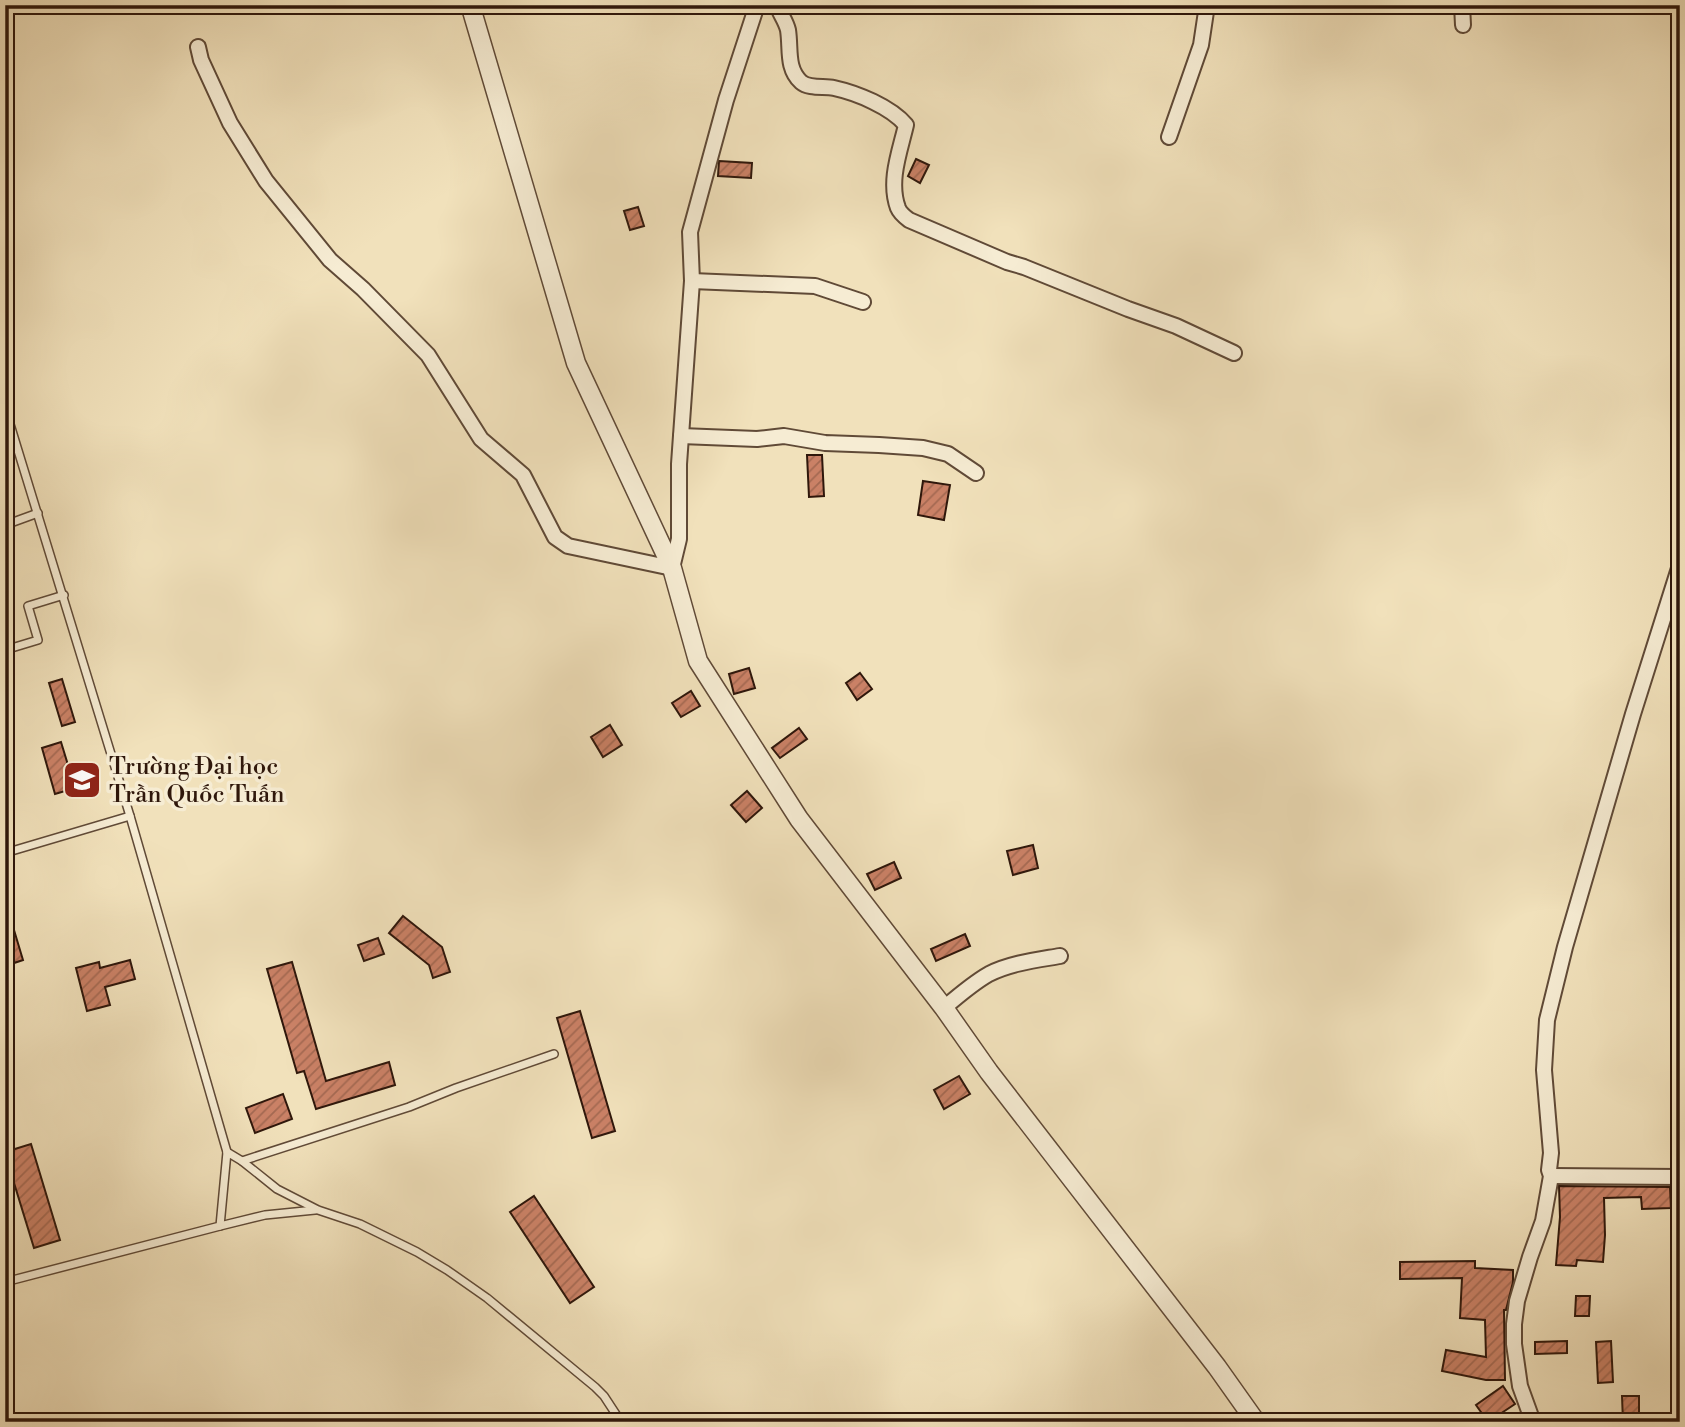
<svg xmlns="http://www.w3.org/2000/svg" width="1685" height="1427" viewBox="0 0 1685 1427" font-family="'Libre Bodoni',serif">
<style>
.building{fill:url(#building-hatch);stroke:#2f170b;stroke-width:2}
.lines{fill:none;stroke-linecap:round;stroke-linejoin:round}
.service-casing{stroke:#604a37;stroke-width:10}
.minor-casing{stroke:#604a37;stroke-width:18}
.tertiary-casing{stroke:#604a37;stroke-width:21}
.service{stroke:#f6ecd3;stroke-width:7}
.minor{stroke:#f6ecd3;stroke-width:14}
.tertiary{stroke:#f6ecd3;stroke-width:18}
.labels{text-anchor:middle;stroke-width:7;stroke-linejoin:round;paint-order:stroke}
.poi-label{font-size:24px;fill:#2f170b;stroke:#f6ecd3;text-anchor:start}
</style>
<defs>
<pattern id="building-hatch" width="6" height="6" patternUnits="userSpaceOnUse" patternTransform="scale(1.75)"><rect width="6" height="6" fill="#ca8166"/><path d="M-1 1l2-2M0 6l6-6M5 7l2-2" fill="none" stroke="#a46952"/></pattern>
</defs>
<rect width="100%" height="100%" fill="#f1e1bb"/>
<filter id="stains"><feTurbulence type="fractalNoise" baseFrequency=".00286" numOctaves="4"/><feColorMatrix values="0 0 0 0 .2 0 0 0 0 .09 0 0 0 0 .02 0 0 0 .5 -.17"/></filter>
<radialGradient id="worn" r=".72"><stop offset=".6" stop-color="#630" stop-opacity="0"/><stop offset="1" stop-color="#630" stop-opacity=".3"/></radialGradient>
<g class="building">
<path d="M916,159L929,165L920,183L908,176Z"/>
<path d="M719,161L752,163L751,178L718,176Z"/>
<path d="M638,207L644,226L630,230L624,211Z"/>
<path d="M807,455H822L824,496L809,497Z"/>
<path d="M923,481L950,485L944,520L918,515Z"/>
<path d="M749,668L755,688L734,694L729,674Z"/>
<path d="M860,673L872,689L857,700L846,683Z"/>
<path d="M62,679L75,722L62,726L49,683Z"/>
<path d="M691,691L700,706L681,717L672,703Z"/>
<path d="M610,725L622,745L603,757L591,737Z"/>
<path d="M799,728L807,739L780,758L772,748Z"/>
<path d="M61,742L75,788L55,794L42,748Z"/>
<path d="M747,791L762,808L746,822L731,805Z"/>
<path d="M1033,845L1038,868L1013,875L1007,851Z"/>
<path d="M894,862L901,878L875,890L867,874Z"/>
<path d="M8,910L23,960L5,966V911Z"/>
<path d="M403,916L442,947L450,972L433,978L429,965L389,933Z"/>
<path d="M965,934L970,946L936,961L931,949Z"/>
<path d="M378,938L384,954L364,961L358,945Z"/>
<path d="M130,960L135,979L105,987L110,1005L87,1011L76,968L99,962L100,968Z"/>
<path d="M292,962L326,1081L389,1062L395,1085L316,1109L304,1071L297,1073L267,969Z"/>
<path d="M580,1011L615,1131L592,1138L557,1018Z"/>
<path d="M959,1076L970,1094L944,1109L934,1090Z"/>
<path d="M283,1094L292,1119L255,1133L246,1108Z"/>
<path d="M31,1144L60,1240L34,1248L10,1170L5,1171V1152Z"/>
<path d="M1559,1186L1670,1187L1671,1208L1642,1209L1641,1197L1604,1198L1605,1235L1603,1262L1577,1260L1576,1266L1556,1265L1560,1217Z"/>
<path d="M534,1196L594,1287L570,1303L510,1212Z"/>
<path d="M1475,1261V1268L1513,1270V1282L1506,1310H1504L1505,1380H1486L1442,1371L1446,1350L1486,1357L1485,1320L1460,1318L1462,1278L1400,1279V1262Z"/>
<path d="M1576,1296H1590L1589,1316H1575Z"/>
<path d="M1567,1341V1353L1535,1354V1342Z"/>
<path d="M1611,1341L1613,1382L1598,1383L1596,1342Z"/>
<path d="M1503,1386L1515,1404L1488,1422L1476,1405Z"/>
<path d="M1622,1396H1639V1422H1623Z"/>
</g>
<g class="lines">
<defs>
<g id="service">
<path d="M5,408L130,816L227,1152L220,1226L5,1282"/>
<path d="M5,525L38,513"/>
<path d="M5,650L38,640L28,606L64,595"/>
<path d="M5,853L130,816"/>
<path d="M227,1152L242,1161L409,1107L456,1088L554,1054"/>
<path d="M242,1161L277,1189L318,1210L360,1224L417,1252L447,1270L487,1298L595,1387L604,1396L621,1422"/>
<path d="M220,1226L265,1215L315,1210"/>
</g>
<g id="minor">
<path d="M777,5C780,14 786,21 788,30C791,49 786,68 801,82C809,89 824,86 834,88C857,93 891,107 906,125C900,151 888,181 898,208C900,213 905,217 909,220L1007,262L1024,267L1128,309L1176,326L1234,353"/>
<path d="M1462,5L1463,25"/>
<path d="M198,47L201,60L230,123L266,181L330,260L363,289L428,355L481,439L523,475L555,537L568,546L672,568L679,539V464L692,281L690,232L726,100L757,5"/>
<path d="M1169,137L1201,45L1207,5"/>
<path d="M692,281L815,286L863,302"/>
<path d="M681,436L757,439L784,436L825,443L879,445L923,448L948,454L976,473"/>
<path d="M944,1008C958,996 973,983 989,974C1011,963 1037,960 1060,956"/>
<path d="M1551,1176L1680,1177"/>
<path d="M1533,1422L1520,1386L1514,1344V1324L1517,1301L1530,1257L1543,1221L1551,1176L1549,1170L1551,1153L1544,1070L1547,1020L1565,947L1633,714L1680,565"/>
</g>
<path id="tertiary" d="M468,5L472,11L576,363L672,568L698,661L799,819L944,1008L989,1072L1217,1367L1256,1422"/>
</defs>
<use href="#service" class="service-casing"/>
<use href="#minor" class="minor-casing"/>
<use href="#tertiary" class="tertiary-casing"/>
<use href="#service" class="service"/>
<use href="#minor" class="minor"/>
<use href="#tertiary" class="tertiary"/>
</g>
<defs>
<symbol id="university-square" viewBox="-11 -11 22 22"><rect x="-9" y="-9" width="18" height="18" rx="4" fill="#8f2418" stroke="#f6ecd3"/><path d="M0-5L7-2L0 1L-7-2ZM-4 1L0 2.5L4 1V4Q0 6-4 4Z" fill="#fff"/></symbol>
</defs>
<g fill-rule="evenodd">
<use href="#university-square" x="60" y="758" width="44" height="44"/>
</g>
<g class="labels">
<g class="poi-label">
<text x="109" y="774">Trường Đại học<tspan x="109" dy="28">Trần Quốc Tuấn</tspan></text>
</g>
</g>
<rect width="1685" height="1427" fill="none" stroke="#f1e1bb" stroke-width="28"/>
<rect x="7" y="7" width="1671" height="1413" fill="none" stroke="#2f170b" stroke-width="3.5"/>
<rect x="14" y="14" width="1657" height="1399" fill="none" stroke="#2f170b" stroke-width="2"/>
<rect width="100%" height="100%" filter="url(#stains)"/>
<rect width="100%" height="100%" fill="url(#worn)"/>
</svg>
